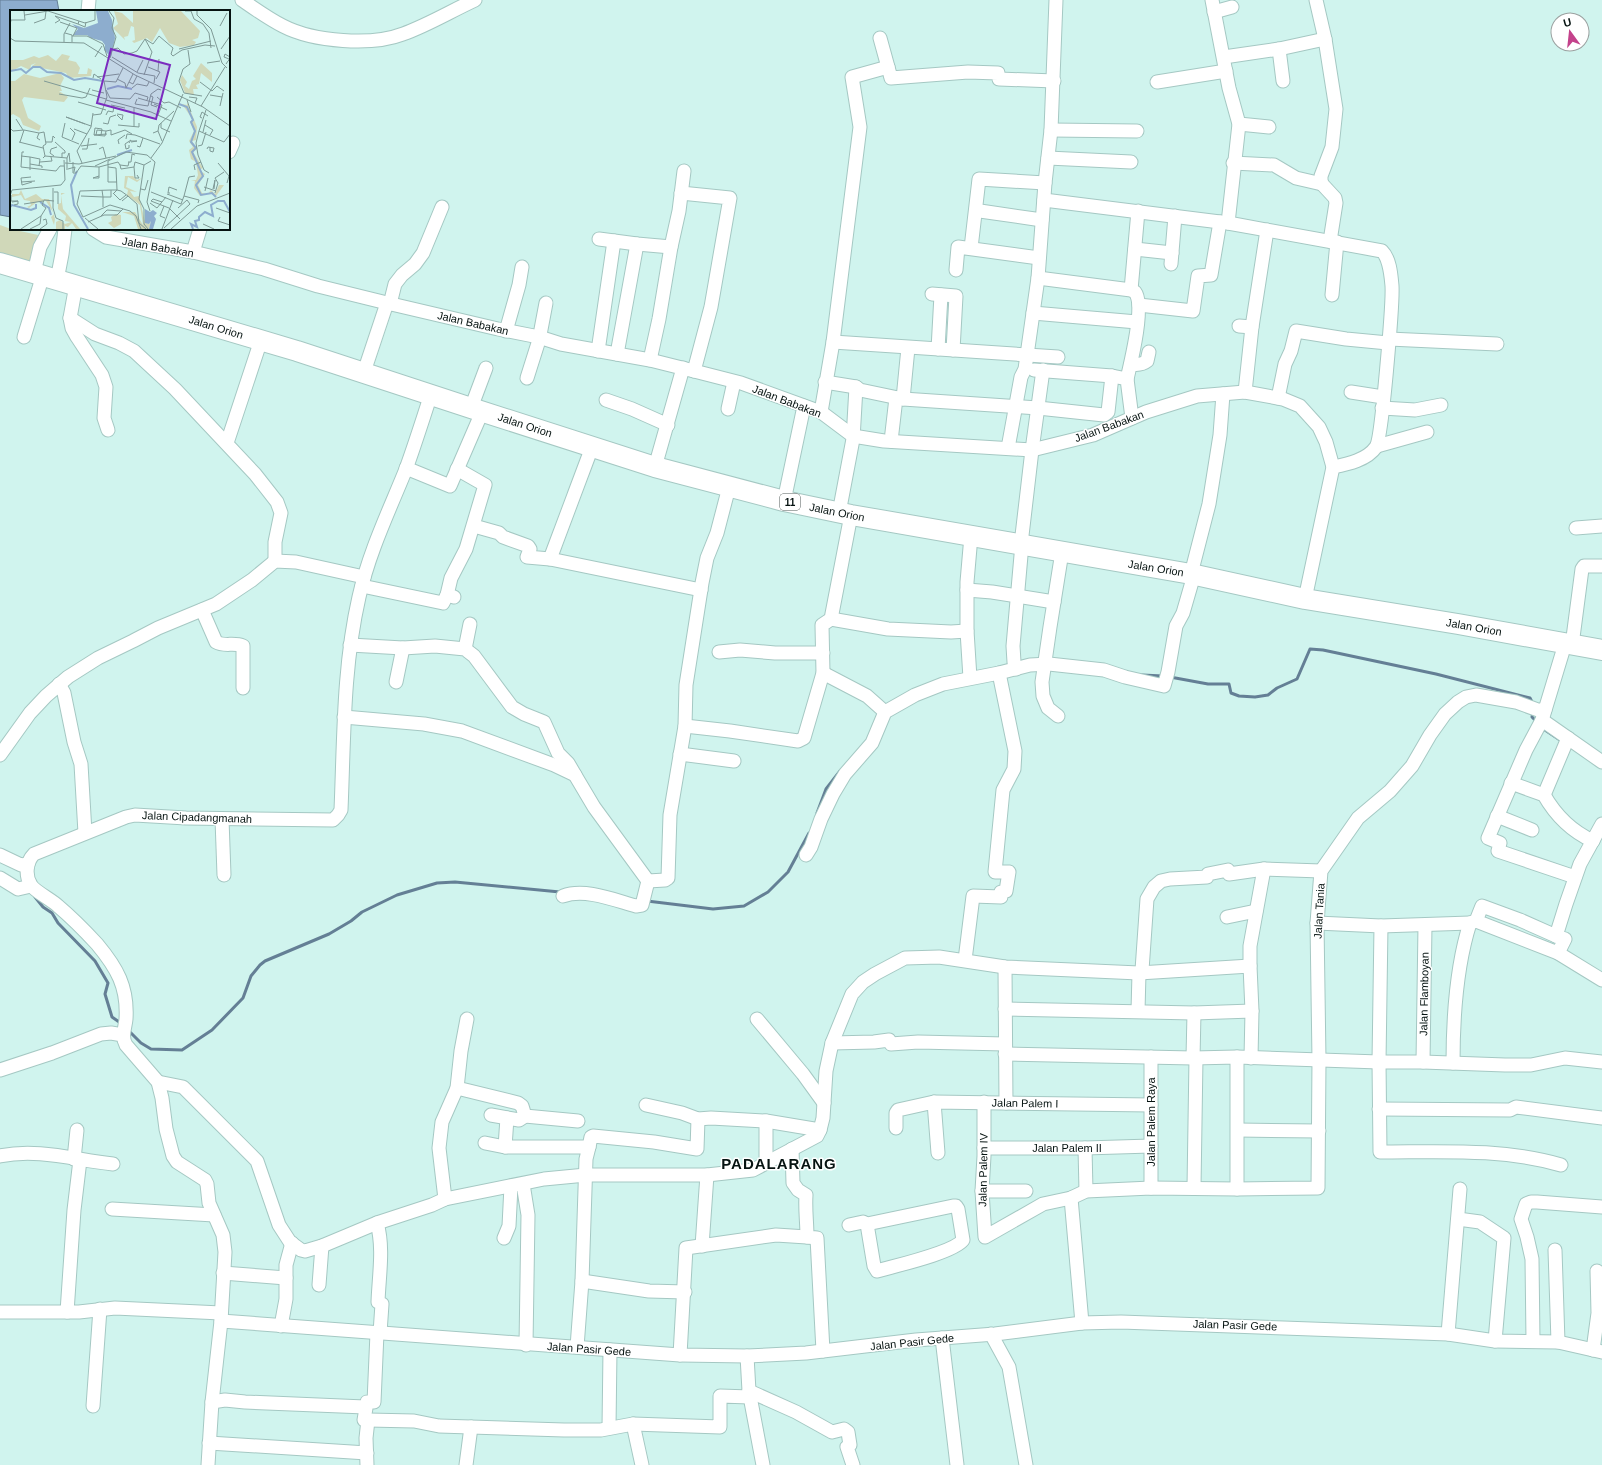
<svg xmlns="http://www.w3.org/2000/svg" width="1602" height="1465" viewBox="0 0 1602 1465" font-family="Helvetica,sans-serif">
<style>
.green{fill:#d0d8b9}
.water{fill:#8dadce;stroke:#647f95}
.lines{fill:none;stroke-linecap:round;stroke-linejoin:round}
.stream{stroke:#647f95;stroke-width:3}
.minor-casing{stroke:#a5c8c3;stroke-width:15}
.highway-casing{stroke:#a5c8c3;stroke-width:22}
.minor{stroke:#fff;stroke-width:13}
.highway{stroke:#fff;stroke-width:20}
.labels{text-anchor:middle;stroke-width:3;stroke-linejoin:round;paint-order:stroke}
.shield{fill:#fff;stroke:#515a58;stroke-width:1}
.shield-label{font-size:10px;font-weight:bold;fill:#061311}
.street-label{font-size:11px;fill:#061311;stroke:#fff}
.district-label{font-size:15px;font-weight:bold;letter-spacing:1px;fill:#061311;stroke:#fff}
.inset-river{fill:none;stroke:#8dadce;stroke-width:2}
.inset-road{fill:none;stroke:#7f9a96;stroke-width:1}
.view{fill:#7b2cbf;fill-opacity:0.15;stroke:#7b2cbf;stroke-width:2}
.inset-edge{fill:none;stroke:#061311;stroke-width:2}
</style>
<rect width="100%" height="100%" fill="#d0f4ee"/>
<path class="green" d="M0,225L11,229L38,235L30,265L0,255Z"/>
<path class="water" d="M0,0H57L59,11H11V217L0,215Z"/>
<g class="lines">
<g class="stream">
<path d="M1142,675L1163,676"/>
<path d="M1170,677L1208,684H1229L1231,693L1239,696L1255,697L1268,695L1277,688L1297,679L1310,649L1323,650L1436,674L1530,698L1533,704"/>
<path d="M1533,711L1532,717L1537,722"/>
<path d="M1542,728L1560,740"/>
<path d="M817,813L826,789L840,771"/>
<path d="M35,897L43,907L52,913L58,923L95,961L108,983L105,994L112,1017L122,1024"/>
<path d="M647,901L713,909L744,906L768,892L788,872L809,833"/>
<path d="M128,1030L141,1043L151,1049L182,1050L212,1030L243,998L251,976L260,965L265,961L329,934L351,921L362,912L397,895L437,883L455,882L560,892"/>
</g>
<defs>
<g id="minor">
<path d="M242,0C255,9 269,19 283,26C314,42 372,46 403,34C428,25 451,11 475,0"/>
<path d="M1212,0L1229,88L1239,124L1228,223"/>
<path d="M1316,0L1325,39L1336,109L1332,147L1321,176V180L1322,184L1335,198L1336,203L1330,241"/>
<path d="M88,11L89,0"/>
<path d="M1214,12L1232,7"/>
<path d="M880,38L891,78L968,72L998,73L999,79L1054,81"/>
<path d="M1279,49L1283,81"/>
<path d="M1224,57L1279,49L1325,39"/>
<path d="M1157,82L1226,71"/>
<path d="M1239,124L1269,127"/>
<path d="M1051,130L1137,131"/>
<path d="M229,152L233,143"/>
<path d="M1048,158L1131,162"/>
<path d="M1233,163L1274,165L1296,178L1322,184"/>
<path d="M681,193L730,198L711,307L694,371"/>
<path d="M1044,200L1228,223L1382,251C1390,259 1391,275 1392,286C1393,302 1382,438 1376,447C1367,460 1348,464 1333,467"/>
<path d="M980,211L1042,220"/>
<path d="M93,229L106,237L193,252L264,269L318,286L387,303L498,329L539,337L561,344L650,360L694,371L741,383L821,412L853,436L884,441L1032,450L1093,435L1146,412L1197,396L1245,392L1283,399L1300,406L1319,427L1326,442L1333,467L1305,599"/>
<path d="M599,239L637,244L671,247"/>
<path d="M971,248L979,179L1045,183"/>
<path d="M1135,249L1172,253"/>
<path d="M193,252L200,229"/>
<path d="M1171,264L1175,216"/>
<path d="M956,270L958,247L1039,258"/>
<path d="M34,273L40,247L50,229"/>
<path d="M1038,278L1131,290L1135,292C1145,305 1131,362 1127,379"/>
<path d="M57,280L62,254L65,229"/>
<path d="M76,285L70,318L72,328L77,337L102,375L106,387L104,418L108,430"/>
<path d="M1131,290L1138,211"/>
<path d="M932,294L956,296L953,350"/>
<path d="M1332,295L1337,242"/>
<path d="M390,304L395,284L402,275L415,264L423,253L442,207"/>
<path d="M1139,305L1193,311L1198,276L1211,275L1220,222"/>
<path d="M1033,313L1137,322"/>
<path d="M70,318L95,334L119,343L134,351L175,389L255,474L277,502L281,513L275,542V561"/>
<path d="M1239,326L1252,327"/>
<path d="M506,331L519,285L522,267"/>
<path d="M24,337L43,275"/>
<path d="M1389,339L1497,344"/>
<path d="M833,342L1058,357"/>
<path d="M938,349L941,295"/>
<path d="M598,351L614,241"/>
<path d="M617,354L637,244"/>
<path d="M650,360L659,319L671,247L679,211L684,171"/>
<path d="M1131,364C1137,365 1142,365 1147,361L1149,352"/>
<path d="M1034,370L1112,376L1127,379L1132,418"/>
<path d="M364,372L387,303"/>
<path d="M527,378L539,340L546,303"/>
<path d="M825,382L856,387L860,390L903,399L1038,408L1104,415L1108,412L1112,376"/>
<path d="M1245,392L1252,327L1267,230"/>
<path d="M1351,392L1383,397"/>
<path d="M1278,398L1285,364L1291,351L1296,331L1346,339L1388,343"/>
<path d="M903,399L908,348"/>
<path d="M606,400L632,409L668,425"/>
<path d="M471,408L486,368"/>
<path d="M1382,408L1415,410L1441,405"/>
<path d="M728,409L734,382"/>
<path d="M821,412L833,342L860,127L852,77L888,67"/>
<path d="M891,441L896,398"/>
<path d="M227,443L261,340"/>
<path d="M1377,446L1427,432"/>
<path d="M1008,448L1021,377L1025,369L1038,278L1045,183L1051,130L1056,0"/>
<path d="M655,467L683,368"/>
<path d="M406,468L450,486L482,412"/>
<path d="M784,501L804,406"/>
<path d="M839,513L853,439L856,387"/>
<path d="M474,526L499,533L503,537L528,546L530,549L527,557L550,559L701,590"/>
<path d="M1576,528L1602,526"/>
<path d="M1021,544L1032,450L1043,370"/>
<path d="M550,559L592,447"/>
<path d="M1191,574L1209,504L1220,435L1223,394"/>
<path d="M362,586L443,603L447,595L454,597"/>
<path d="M967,590L992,592L1054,602"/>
<path d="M447,595L451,578L466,549L485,485L457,469"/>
<path d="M202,610L216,642C224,647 234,642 243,646V688"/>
<path d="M831,619L888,629L951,632L967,631"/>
<path d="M1565,644L1542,720L1526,750L1488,838L1500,843L1498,851L1575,877"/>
<path d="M350,645L403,648L435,646L465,649L474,656L512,707L524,714L544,722L558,753L568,763L575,775"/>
<path d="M1572,645L1582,569L1584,566H1602"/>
<path d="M465,649L470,624"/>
<path d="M719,652L740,650L775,653H823"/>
<path d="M1016,669L1014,662L1013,646L1022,544"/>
<path d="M823,673L867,696L885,712"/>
<path d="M970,678L967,631V582L971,536"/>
<path d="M396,682L403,648"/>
<path d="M59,684L64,693L74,742L81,764L85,833"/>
<path d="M1058,716L1048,708L1043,696L1042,682L1050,627L1062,552"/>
<path d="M344,717L424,724L462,731L554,765L575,775L594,807L648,881"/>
<path d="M1542,720L1602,762"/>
<path d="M685,726L730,731L798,741L804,738L823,673L822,625L831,619L851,515"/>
<path d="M680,754L734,761"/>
<path d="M0,755L30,713L46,696L68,677L98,658L133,641L158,628L216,604L252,580L275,561L296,562L364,577"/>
<path d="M1511,783L1544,795C1556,816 1571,831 1593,841"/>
<path d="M1544,795L1568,738"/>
<path d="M1497,816L1532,830"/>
<path d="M222,819L224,875"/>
<path d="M0,855L21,865L28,864"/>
<path d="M806,855L811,847L821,819L833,794L845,774L872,743L885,712L915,695L943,684L999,673L1030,665L1049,664L1104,670L1125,677L1164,686L1168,672L1176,626L1183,613L1194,575"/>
<path d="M0,878L18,889L31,886"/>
<path d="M648,881L665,880L668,878L670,815L685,726L686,685L702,583L707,558L717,533L729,487"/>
<path d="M563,896C585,888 614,900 636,906L642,905L648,881"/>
<path d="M1227,917L1256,911"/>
<path d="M1476,921L1558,953L1602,980"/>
<path d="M1317,923L1381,926L1379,1062L1380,1152C1440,1152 1503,1148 1561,1165"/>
<path d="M1381,926L1470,923"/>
<path d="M1558,953L1565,939L1556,936L1566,904L1580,864L1602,824"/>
<path d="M965,960L973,896L1001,897V892L1006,891L1009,872H995L1003,790L1014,769L1015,751L999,673"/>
<path d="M1250,966V946L1264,869"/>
<path d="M1005,967L1006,1103"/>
<path d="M1005,1009L1194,1013L1252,1011"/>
<path d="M1138,1011L1139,973L1142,970L1147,899L1154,887L1161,881L1170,879L1207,877L1208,874L1228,870L1229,874L1264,869L1321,871"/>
<path d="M757,1019L803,1074L824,1103"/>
<path d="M832,1043L874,1042L889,1040L891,1044L918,1042L1005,1044"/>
<path d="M1005,1054L1193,1058L1237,1057L1379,1062H1423L1505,1065H1531L1565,1058L1602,1062"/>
<path d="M1193,1058L1194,1013"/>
<path d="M1423,1062L1425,925"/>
<path d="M1453,1063C1453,1016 1456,967 1470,923L1476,921L1482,906L1520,920L1556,936"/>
<path d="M0,1070L52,1053L101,1034L111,1033L123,1035"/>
<path d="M158,1082L183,1087L257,1161L279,1225L290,1242L301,1250L305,1251L322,1246L377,1223L432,1205L445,1199L544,1179L586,1175H707L753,1170L817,1136L820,1130L823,1118L826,1071L832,1043L852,994L863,982L875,974L905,958L939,957L1005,967L1139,973L1250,966L1252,1011L1251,1058"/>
<path d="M457,1088L518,1103L522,1106L525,1116L578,1121"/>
<path d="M934,1102L938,1153"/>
<path d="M984,1102V1156L982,1191L985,1237L1043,1204L1071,1198L1086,1191L1151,1188L1237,1189L1318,1188L1319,1060L1317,923L1321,871L1358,818L1390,791L1412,766L1430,735L1445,714L1458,702L1466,697L1476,695L1516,702L1538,710H1545"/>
<path d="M646,1105L682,1113L698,1119L711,1118L766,1121V1163"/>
<path d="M1379,1109L1510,1110L1516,1107L1602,1118"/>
<path d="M491,1115L519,1120L525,1116"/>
<path d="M766,1121L820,1130"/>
<path d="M896,1128V1113L898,1110L934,1102L1151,1105"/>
<path d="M1238,1130L1319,1131"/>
<path d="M485,1143L505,1147H589L586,1159L582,1281L577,1347"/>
<path d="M505,1147L507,1118"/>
<path d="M589,1147L591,1137L593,1136L654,1142L697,1149L698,1119"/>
<path d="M984,1148H1085L1151,1146"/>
<path d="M1085,1148L1086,1191"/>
<path d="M792,1149L793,1183L798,1190L806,1195C805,1210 807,1222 807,1237L817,1238L823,1351"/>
<path d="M0,1156C38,1148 75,1160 113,1164"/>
<path d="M74,1159L77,1130"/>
<path d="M523,1184L528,1215L526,1345"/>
<path d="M1194,1187L1196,1058"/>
<path d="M1151,1188V1057"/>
<path d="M1237,1189V1057"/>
<path d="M982,1191H1026"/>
<path d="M1071,1198L1082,1323"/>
<path d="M445,1199L439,1148L442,1122L457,1088L461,1051L467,1019"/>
<path d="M112,1209L214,1215"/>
<path d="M1458,1219L1480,1222L1504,1238L1495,1341"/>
<path d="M377,1223C384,1248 379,1275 378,1302L382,1304L380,1333"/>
<path d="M849,1225L863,1222L867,1224L953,1206H956L958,1209L963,1240C953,1253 894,1266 877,1271L874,1266L867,1224"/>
<path d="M504,1238L509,1226L511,1186"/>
<path d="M702,1246L707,1175"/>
<path d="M1555,1250L1558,1342"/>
<path d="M223,1273L286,1278"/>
<path d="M582,1281L649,1291L685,1292"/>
<path d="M319,1285L322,1246"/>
<path d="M0,1312H79L115,1308L221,1313"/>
<path d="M67,1312L74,1210L80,1160"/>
<path d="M221,1321L680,1355L747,1356L806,1353L916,1340L995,1334L1082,1323L1121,1322L1448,1334L1495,1341L1558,1342L1602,1352"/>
<path d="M281,1326L286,1299V1265L292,1243"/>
<path d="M991,1334L1009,1367L1026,1465"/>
<path d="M1448,1334L1460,1189"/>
<path d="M942,1338L957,1465"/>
<path d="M1533,1340L1532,1259L1527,1237L1521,1219L1526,1204L1531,1202H1537L1602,1207"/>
<path d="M1593,1350L1598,1313L1597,1271"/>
<path d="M680,1355L686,1248L776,1235L807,1237"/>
<path d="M747,1356L749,1391L763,1465"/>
<path d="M749,1391L796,1412L832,1432L844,1429L848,1432L850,1445L847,1447L853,1465"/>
<path d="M212,1402L225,1400L245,1402L365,1407"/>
<path d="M93,1406L100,1309"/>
<path d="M368,1420L414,1421L439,1426L564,1430H601L633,1424L720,1427V1396L750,1397"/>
<path d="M633,1424L642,1465"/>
<path d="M609,1428L610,1350"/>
<path d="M209,1443L367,1453"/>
<path d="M208,1465L212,1402L221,1321L225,1252L223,1235L209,1203L207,1184L205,1180L177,1162L173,1156L166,1129L162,1098L158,1082L126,1045C121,1036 125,1029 126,1019C128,987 117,968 97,944C85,931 71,917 58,906C52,900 34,891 31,885C25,876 26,862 34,854L126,817L135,815L186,818L333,820L338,815L341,810C344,739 343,667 359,597C369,552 389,511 406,469C415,444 423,419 431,394"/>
<path d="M367,1465L366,1438L368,1420H364L367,1402H374L377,1333"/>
<path d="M466,1465L471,1427"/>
</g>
<path id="highway" d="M0,263L297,351L471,408L655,467L784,501L851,515L1191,574L1305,599L1458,624L1602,650"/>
</defs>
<use href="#minor" class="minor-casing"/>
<use href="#highway" class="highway-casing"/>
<use href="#minor" class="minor"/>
<use href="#highway" class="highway"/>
</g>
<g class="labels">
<rect class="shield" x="780" y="494" width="20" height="16" rx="3"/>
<g class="shield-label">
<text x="790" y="506">11</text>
</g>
<g class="street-label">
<text transform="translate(158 247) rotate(10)" y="4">Jalan Babakan</text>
<text transform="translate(473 323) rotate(13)" y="4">Jalan Babakan</text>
<text transform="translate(216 327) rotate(17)" y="4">Jalan Orion</text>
<text transform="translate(787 401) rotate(21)" y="4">Jalan Babakan</text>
<text transform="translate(525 425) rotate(18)" y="4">Jalan Orion</text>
<text transform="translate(1109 426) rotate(-20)" y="4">Jalan Babakan</text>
<text transform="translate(837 512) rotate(11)" y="4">Jalan Orion</text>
<text transform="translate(1156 568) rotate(9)" y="4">Jalan Orion</text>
<text transform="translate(1474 627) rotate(10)" y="4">Jalan Orion</text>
<text transform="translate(197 817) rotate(2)" y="4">Jalan Cipadangmanah</text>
<text transform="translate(1319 911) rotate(-87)" y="4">Jalan Tania</text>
<text transform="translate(1424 994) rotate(-89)" y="4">Jalan Flamboyan</text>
<text transform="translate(1025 1103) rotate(1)" y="4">Jalan Palem I</text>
<text transform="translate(1151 1122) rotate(-90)" y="4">Jalan Palem Raya</text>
<text x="1067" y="1152">Jalan Palem II</text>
<text transform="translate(983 1170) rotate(-89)" y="4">Jalan Palem IV</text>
<text transform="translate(1235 1325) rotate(2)" y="4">Jalan Pasir Gede</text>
<text transform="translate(912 1342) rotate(-6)" y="4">Jalan Pasir Gede</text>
<text transform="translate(589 1349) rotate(4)" y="4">Jalan Pasir Gede</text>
</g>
<g class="district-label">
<text x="779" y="1169">PADALARANG</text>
</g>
</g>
<g transform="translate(10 10)">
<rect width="220" height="220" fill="#d0f4ee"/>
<path d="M104,1L112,3L123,13V1H171L190,21L188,28L182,30L186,32L184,35L170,37L159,33L150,18L142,32L137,28L124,33L122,31L125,30L124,17L121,16L118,26L114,27L115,30L103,18L108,14ZM52,44L60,46L58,50L66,52L70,58L68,64H77L78,58L82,60L81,66L59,68L56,63L22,56L26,53L21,55L20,60L11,56L0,62L1,50H13L24,46L29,48L38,45L46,51ZM191,53L202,63V72L191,63L189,74L186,75L188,79H183L184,85L175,83L170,70L172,65L177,72L175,76L179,79L182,71L186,69L183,66ZM50,63L54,68L50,76L52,81H49L58,87L54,92L14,87L12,90L18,108L31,116L29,121L13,115L10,108L3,104L0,106V71H5L14,64L30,68ZM177,92L187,117L186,130L182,131L187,139L183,142L193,158L189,160L195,164L188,175L192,183L198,184L201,180L205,184L209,175H214L206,186L200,183L190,186L184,178L185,171L181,170H186L188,165L186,152L181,149L179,140L183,137L179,131L184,121L180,112L183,110L172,94L177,95ZM115,166H123L127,170L132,168L127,172L118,167L116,177L127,182L120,181L124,187L129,186L135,212L139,214L141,211L139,219H128L124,206L112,202H125L133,215L130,195L117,185L118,180L114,178ZM11,180L15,189L26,184L32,189H39L45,209L44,215L41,207L44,204L36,191L27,192L19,198L17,197L21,195L20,191L14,190L11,185L2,187V184H9ZM51,183H55L51,185L53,199L70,219H66L62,213L58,217L55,216V219H46V212L50,210L55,214L61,212L55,211L56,206L48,199V194L51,193ZM106,204L111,205V214L104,218L98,213L102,211L101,207Z" fill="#d0d8b9"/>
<path d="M86,1H98L102,10L105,28L101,47L94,40L95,35L92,31L81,28L77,25H63L68,19L62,14L74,18L88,13ZM135,199L140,202L143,200L147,203L144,206L146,209L143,219H139L141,211L139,214L135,213Z" fill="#8dadce"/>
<path class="inset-river" d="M0,61L11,59L16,63L23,57H30L37,62L51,63L64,70L75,68L93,71M97,79L108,76L122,79M169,94L177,97L183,110L181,112L185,121L181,132L186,138L182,142L193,166L186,175L191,185L202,183L206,187M107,145L122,140M67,161L61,175L64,195L78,219M30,192L39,198L41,205M0,197L2,195L21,200L26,198V194M183,219L181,214L187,217L185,211L189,210V207L195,202L203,206L201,195L208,191H214L220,202"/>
<path class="inset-road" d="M99,1L104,8L102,18L106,27L100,48M175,1H181L184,9L193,14L199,23L201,38M187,1V5L201,19L212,53L217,58M15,5L38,1L75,13L85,10V1M50,12L67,18L63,26M24,13L35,9L36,1M45,13L50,10L45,6L68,14L69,11M68,14L75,17L76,12M0,15L1,10H15L14,1M210,16L217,3M55,23L62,25V32M62,26H77L93,34L97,46M0,28L5,31L74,33L125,65L193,97L220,116M54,32V24L60,13M104,39L108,38L114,44L122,43L127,41L135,29L143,34L149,26L163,38L161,44L163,46L172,40L195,35L205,36M169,39L201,31M211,39L220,26M178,40L180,54L173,59L169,71L174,83L192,86M85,47L92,36M102,47L128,63L145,66L144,73M197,53L210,51M216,54L218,51L219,50L220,47L215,44L214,47L219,49M138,57L150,62L146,69M148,61L149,49M127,62L133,50M134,65L142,42L135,29M87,67L109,64M83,68L84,64L91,69M107,69L115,73L116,78M34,71L96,89M119,72L123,74L127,66M190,72L202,81L207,76L214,81M116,78L123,64M122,78L127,74L137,76L139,72M82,80L94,83M96,80L100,88L120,89M49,84L72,88L76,87L80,78M200,85L212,87M141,86L143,87L141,95L147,97M147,87L154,93L159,92L171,98M179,87L187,88L185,93M128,88L152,95L148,105M120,89L125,83L138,87L137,90M127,89L125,94L138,96L141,84L148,79L151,80M96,90L141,102L161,111M177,90L181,102M68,92L96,100M144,94L157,100M101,95L115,98M191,96L215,57M210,96L213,83M196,100L189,121L214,132L220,124M83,105L91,104L97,87L94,71L106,72L113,58M96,105L98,101L103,102L104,96M107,105L112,110L113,105L107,104M192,108L190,107L192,102L198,106M6,109L13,120M55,113L52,127L69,134M93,113L98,114L100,107L106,105M151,113V118L160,122M75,114L56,107L81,116M108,115L129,117V113M195,115L203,120L200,125M124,116V98M0,118L3,121L14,120L10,132M60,118L65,123L62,130M85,118L84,125L97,124M85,118L92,119L91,125M64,119L77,124M14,120L29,123M148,121L149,115L164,101M189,121L186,133L188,145L194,160L199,163M193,122L196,110M143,123L148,121L152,131M84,125L95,126L96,121L101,120V125L115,120L122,124M86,125L87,120L96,121M116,129L117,124L125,125L150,134M30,130L27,128L29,123L34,122L36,134L33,136L35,146L33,148M9,132L33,138M36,132H42L43,126L45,128M45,132L55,141V143H52V147M121,132L127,131H121M119,133L121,130L115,134L116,139L119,138V135M109,134L108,130L115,125M71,136L87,134M127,136L130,137L133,128M188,136L192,135L196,122M72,139H77L79,128M89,139L93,137L96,148M197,139L198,137L204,138L203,142L200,141V137M14,142H12L11,157L46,161L50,156H54M11,146L20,147V160M35,146L57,148V160M44,146L40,143L41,139L47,137M20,147L30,149L29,156M57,148L59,143L60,152M141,148L152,133L173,84M30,152L42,151L41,147M63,152V163H66L71,156M118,152H121L122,144L125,145M55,153L69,154L106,146M72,153L67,141L81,117L83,103M208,153L219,166L217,173M20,154L32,156V158M110,155L111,159L124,157L125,168H129L127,165M71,156L89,157L108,152L110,155L118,156L119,152M85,156L100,149M98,157V172H107M124,157L125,152L134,155M58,159L65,157L64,162M185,160L184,155L191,152M89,166L83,168H89V157M21,167L11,168L12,175L22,172M11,172L25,171M194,177L206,181M43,178V198L46,208L53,211V219M131,179L135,180L138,170M203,179L205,170L204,179M101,180L70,181L67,194L73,207L100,195L120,201L126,206L131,219M195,181L198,168M44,182H48V194M141,182L171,194L174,186L189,190L188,193M103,183L110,190L116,185M160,183H158L159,177L167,180M205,183L208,173L205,168L214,162M103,184L107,180L111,181L118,186L112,191M157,184L173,190M1,185V191H8M0,186L2,180L51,175L55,170L54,150M71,186L93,187L92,180M118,186L127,194L129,213L136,219M174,186L179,167L185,166M101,187V180H107L106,158L98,157V151L116,142L137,145L145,152L137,192L140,201M141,191L159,198L170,209M141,191L143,189L152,192M2,192L8,191V194L4,195M140,193L147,198L156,187M14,194L33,191M154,196L150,206L155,208M93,197V187H101M168,198L177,190M206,198L220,203M91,206L97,200L111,201M210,207L208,211L220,215M75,208L88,219M78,212L94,205H107L113,199M193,214L204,219M154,218L180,194L177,190M11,219L31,206L36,198L32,195L34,190L44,191M20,219L30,214L31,206M30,219L37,214L36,209L33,210M138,219L134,214V199L129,189L134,155L141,151M152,219L163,190M161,219L187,196L220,183"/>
<path class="view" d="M101,39L160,55L146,109L87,93Z"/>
<rect width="220" height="220" class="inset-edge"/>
</g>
<g transform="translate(1570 32) rotate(345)"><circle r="19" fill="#ffffff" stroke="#9ba1a0"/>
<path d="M0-3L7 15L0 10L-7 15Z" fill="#c4428b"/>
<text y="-6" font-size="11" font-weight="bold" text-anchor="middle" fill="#061311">U</text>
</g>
</svg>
